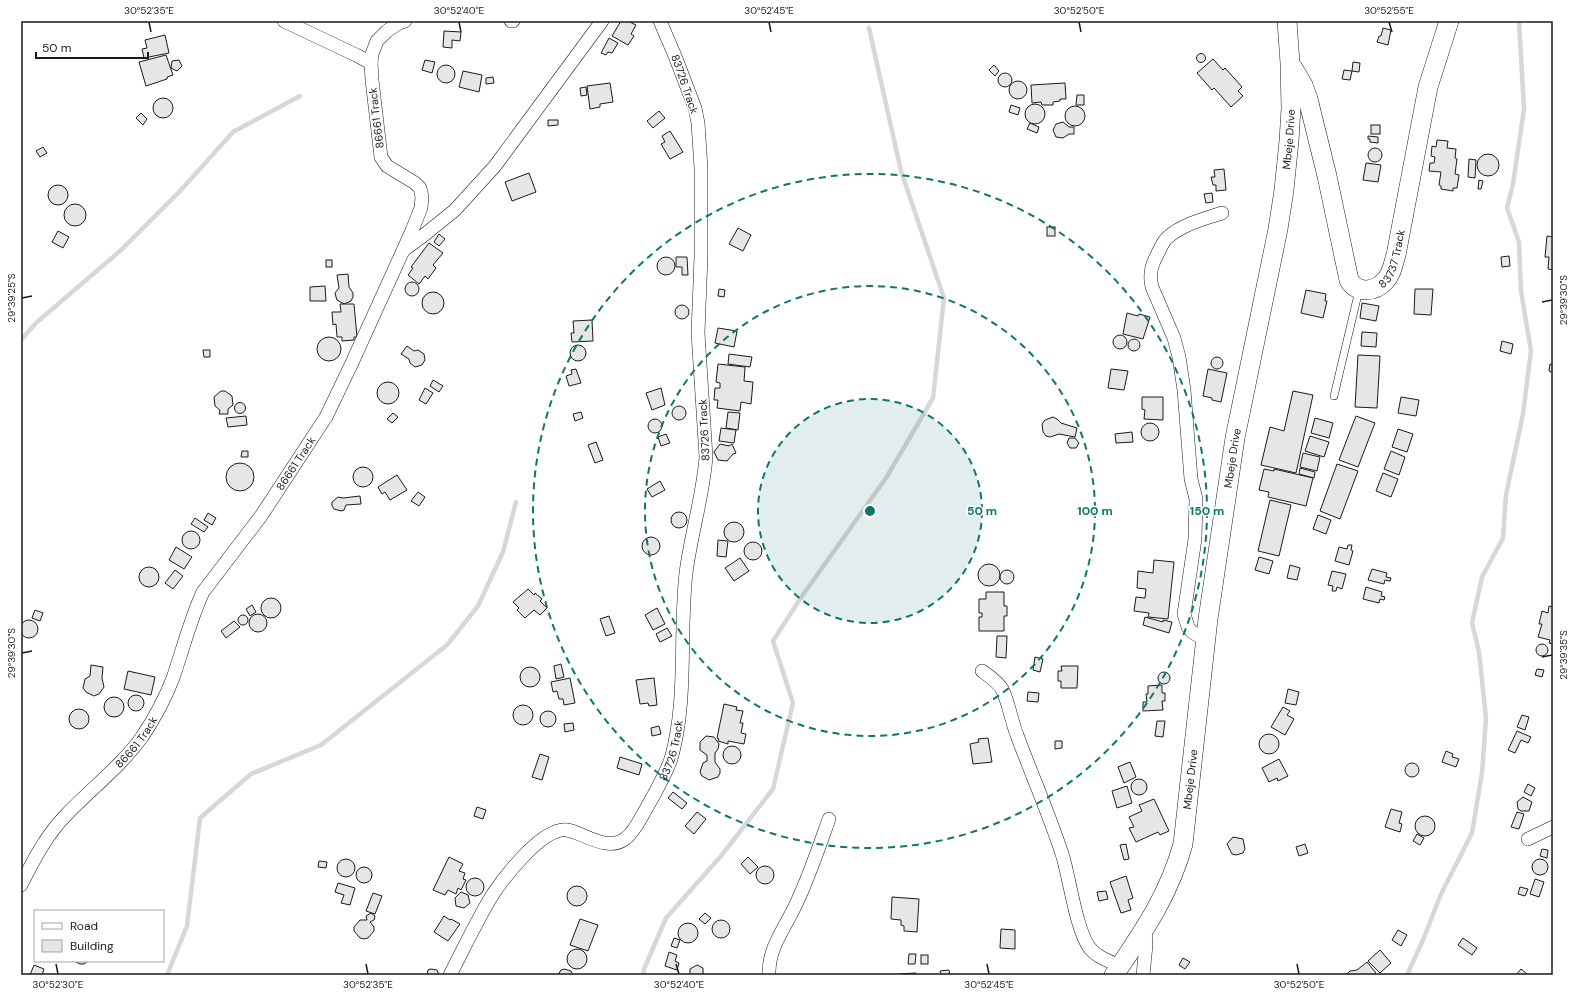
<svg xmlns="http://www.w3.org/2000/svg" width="1574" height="996" viewBox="0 0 1574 996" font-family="'DM Sans',sans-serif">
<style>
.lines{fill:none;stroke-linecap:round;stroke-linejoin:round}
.stream{stroke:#d7d7d7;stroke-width:4.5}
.building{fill:#e6e6e6;stroke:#1a1a1a}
.lane-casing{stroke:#1a1a1a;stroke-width:8}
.street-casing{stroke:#1a1a1a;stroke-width:14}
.secondary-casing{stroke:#1a1a1a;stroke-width:20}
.lane{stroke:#fff;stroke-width:7}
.street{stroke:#fff;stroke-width:13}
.secondary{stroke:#fff;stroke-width:19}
.ticks{fill:none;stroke:#1a1a1a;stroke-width:1.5}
.ring{fill:none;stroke:#0f766e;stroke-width:2;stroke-dasharray:7 5}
.labels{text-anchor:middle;stroke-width:3;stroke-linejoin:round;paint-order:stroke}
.street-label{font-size:11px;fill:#1a1a1a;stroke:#fff}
.centre{fill:#0f766e;stroke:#fff;stroke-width:2}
.ring-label{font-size:12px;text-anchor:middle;font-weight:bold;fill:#0f766e;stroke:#fff;stroke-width:3;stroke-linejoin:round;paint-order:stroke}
.neatline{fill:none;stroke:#1a1a1a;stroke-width:1.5}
.ticks-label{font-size:10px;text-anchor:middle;fill:#1a1a1a}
</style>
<rect width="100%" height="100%" fill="#fff"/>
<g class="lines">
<g class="stream">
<path d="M21,340L36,323L120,251L180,191L233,132L300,96"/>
<path d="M167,975L187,926L200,818L251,774L321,745L447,645L478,606L503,552L516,502"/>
<path d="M643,975L644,969L666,918L721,856L773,789L793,703L773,641L800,599L886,478L933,398L944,298L901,171L869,28"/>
<path d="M1407,975L1423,940L1441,894L1472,833L1482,773L1486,718L1479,652L1472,623L1482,577L1503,538L1506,495L1523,414L1531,351L1521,291L1519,242L1507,208L1513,184L1524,109L1519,21"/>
</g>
</g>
<g class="building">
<path d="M621,21H628L636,25L631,34L634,36L628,45L612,36Z"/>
<path d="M1383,28L1391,30L1388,45L1377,42L1379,36H1381Z"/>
<path d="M444,31L461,32L460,41L452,40V48L443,47Z"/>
<path d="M165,35L169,53L144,58L142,49L147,48L145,40Z"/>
<path d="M609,38L618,43L612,53L608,52L606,55L601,53Z"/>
<circle cx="1201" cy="58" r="4.5"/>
<path d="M166,55L173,75L167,77V79L146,86L139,62Z"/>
<path d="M1213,59L1223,70L1225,68L1242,87L1238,91L1243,96L1231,107L1214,88L1212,90L1197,73Z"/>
<path d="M179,60L182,66L177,71L171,68L172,61Z"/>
<path d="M425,60L435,62L432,73L422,70Z"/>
<path d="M1353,62L1360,63L1359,72L1352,71Z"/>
<circle cx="446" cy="74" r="9"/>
<path d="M994,65L999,71L995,76L989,70Z"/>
<path d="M1344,70L1352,71L1350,80L1342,79Z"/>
<path d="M463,71L482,75L479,92L459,87Z"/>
<circle cx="1005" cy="80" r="7"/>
<path d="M493,77L494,83L486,84V78Z"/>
<circle cx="1018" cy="90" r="9"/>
<path d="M610,83L613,102L600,104V107L590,109L587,86Z"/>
<path d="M1065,83L1066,99H1060V101L1053,102V105H1042L1041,102L1032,103L1031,85Z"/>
<path d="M586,87L587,95L581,96L580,88Z"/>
<path d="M1077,95H1084V105H1076Z"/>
<circle cx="163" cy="108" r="10"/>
<circle cx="1035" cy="114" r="10"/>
<path d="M1011,105L1020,108L1018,115L1009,112Z"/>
<circle cx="1075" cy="116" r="10"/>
<path d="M659,111L665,118L653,128L647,121Z"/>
<path d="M141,113L147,119L143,125L136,118Z"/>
<path d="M548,120H558V125L548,126Z"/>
<path d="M1063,122L1069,127H1074V134H1069L1063,138L1056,137L1053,130L1056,124Z"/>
<path d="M1030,123L1039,127L1037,133L1027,129Z"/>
<rect x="1371" y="125" width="9" height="9"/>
<path d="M670,131L683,152L670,159L661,144L665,142L662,136Z"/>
<path d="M1368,136L1378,137V143L1370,142V139H1368Z"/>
<path d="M1437,140L1448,141L1447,148L1456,149L1455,158L1457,159L1455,174L1459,175L1457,188H1453V191L1441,189V186L1439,185L1441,172L1429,171L1430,163H1434L1435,157L1431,156L1432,146L1436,147Z"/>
<path d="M43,147L47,153L40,157L36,151Z"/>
<circle cx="1375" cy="155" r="7"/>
<circle cx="1488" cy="165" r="11"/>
<path d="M1469,159L1476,160L1475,178L1468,177Z"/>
<path d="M1366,163L1381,165L1378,182L1363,180Z"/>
<path d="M1224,169L1226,190L1216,191V185H1213L1211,177H1215L1214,170Z"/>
<path d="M529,173L536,192L512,201L505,182Z"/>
<path d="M1479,180L1483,181L1481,189H1478Z"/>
<circle cx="58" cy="195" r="10"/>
<path d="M1212,193L1213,202L1206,203L1204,194Z"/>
<circle cx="75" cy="215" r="11"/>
<rect x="1047" y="227" width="8" height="9"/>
<path d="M738,228L751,235L743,251L729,244Z"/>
<path d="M58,231L69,237L63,248L52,242Z"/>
<path d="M439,234L445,239L439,246L434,242Z"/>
<path d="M1547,236L1553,237V270L1548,269L1549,257H1545Z"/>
<path d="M429,243L443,253L433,265L436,268L428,279L425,276L419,284L408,275L413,268L411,267Z"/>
<path d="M1509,256L1510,266L1502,267L1501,257Z"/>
<path d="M676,257H687L688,275H682V267H676Z"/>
<circle cx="666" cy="266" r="9"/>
<rect x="326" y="260" width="6" height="7"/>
<path d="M348,274L349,287L353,293V297L351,301L344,304L337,300L336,297L335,293L339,288L337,275Z"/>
<circle cx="412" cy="289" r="7"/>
<path d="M325,286L326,301H310V287Z"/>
<path d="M719,289L725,290L724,297L718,296Z"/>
<path d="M1415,289H1433L1431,315L1414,314Z"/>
<path d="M1306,290L1326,294L1325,301H1327L1323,318L1301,313Z"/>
<circle cx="433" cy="303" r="11"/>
<path d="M1362,303L1379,306L1376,321L1360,318Z"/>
<path d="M340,304H354L357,337H354V340L342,341V337H337L336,324L333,325L332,312H341Z"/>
<circle cx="682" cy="312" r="7"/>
<path d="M1127,313L1138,316L1139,314L1150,317L1143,339L1123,334Z"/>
<path d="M592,320L593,341L572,342L571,333H574L573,321Z"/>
<path d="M718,328L737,331L734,347L715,343Z"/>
<path d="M1362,332L1377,333L1376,347L1361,346Z"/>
<circle cx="1120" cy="342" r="7"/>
<circle cx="329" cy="349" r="12"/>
<circle cx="1134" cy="345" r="6"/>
<path d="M1502,341L1513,344L1511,354L1500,351Z"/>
<circle cx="578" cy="353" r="8"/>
<path d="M407,346L414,351L418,350L424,354L425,360L422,365L415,367L410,363L409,359L401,354Z"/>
<path d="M203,350H210V357H204Z"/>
<path d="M729,354L752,357L750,367L728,364Z"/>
<path d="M1358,355L1380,356L1377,408L1355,407Z"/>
<circle cx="1217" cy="363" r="6"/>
<path d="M718,364L745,367L744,381L753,382L751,404L741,402L740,411L717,408L718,400H714L715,388H720V383L716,382Z"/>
<path d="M1550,364L1553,365V373L1549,371Z"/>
<path d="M576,369L581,383L569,386L566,376L572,374L571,370Z"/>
<path d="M1111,369L1128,371L1124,390L1108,388Z"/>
<path d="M1208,369L1227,373L1221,402L1212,400V398L1203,396Z"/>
<path d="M433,380L443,386L439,392L430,386Z"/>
<circle cx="388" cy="393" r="11"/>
<path d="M425,388L433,393L426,404L419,400Z"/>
<path d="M661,388L665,405L652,410L646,393Z"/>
<path d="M221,391H225L232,396L233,405L228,409V414H219L220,410L215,406L214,397Z"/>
<path d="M1293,391L1313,395L1296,473L1261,465L1270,427L1284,431Z"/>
<path d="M1142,397H1163V420L1144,419L1145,410L1142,409Z"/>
<path d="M1401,397L1419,400L1416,416L1398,413Z"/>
<circle cx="240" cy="408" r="5.5"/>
<circle cx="679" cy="413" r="7"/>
<path d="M581,412L583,418L575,421L573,414Z"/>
<path d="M728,412L740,413L738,430L726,428Z"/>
<path d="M393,413L398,417L392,423L387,419Z"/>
<path d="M246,416L247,425L228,427L226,418Z"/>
<path d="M1356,416L1375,423L1358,467L1339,460Z"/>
<path d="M1053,417L1057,419L1061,423L1077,428L1075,437L1059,434L1050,437L1046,436L1043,432L1042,424L1045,420Z"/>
<path d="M1315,418L1333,423L1329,438L1311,433Z"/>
<circle cx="655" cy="426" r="7"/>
<circle cx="1150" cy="432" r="9"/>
<path d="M721,428L736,430L734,443L719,441Z"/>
<path d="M1398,429L1413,434L1407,452L1392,447Z"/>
<path d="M1132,432L1133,442L1116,443L1115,434Z"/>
<path d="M666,434L670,443L661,446L658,437Z"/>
<path d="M1310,436L1329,442L1324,457L1305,451Z"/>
<path d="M1069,438H1075L1079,443L1076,448H1070L1067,443Z"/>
<path d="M596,442L603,460L595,463L588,445Z"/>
<path d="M720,444L729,446L732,444L736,453L733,454L727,461L718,460L714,452Z"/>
<path d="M242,451H248V457H241Z"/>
<path d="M1391,451L1405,457L1399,475L1384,469Z"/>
<path d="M1303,453L1320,457L1317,471L1300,467Z"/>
<circle cx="240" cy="477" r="14"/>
<path d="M1337,464L1358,471L1340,519L1320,511Z"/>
<circle cx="363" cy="477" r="10"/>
<path d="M1300,468L1315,472L1314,478L1299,474Z"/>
<path d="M1264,469L1274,471V469L1313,478L1306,506L1268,497L1269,492L1259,490Z"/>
<path d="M1383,473L1398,479L1391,497L1376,491Z"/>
<path d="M397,475L407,490L390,500L385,492L382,494L378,487Z"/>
<path d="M660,481L665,490L652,497L647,489Z"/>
<path d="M418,492L425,497L419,506L411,501Z"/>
<path d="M360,496L361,504L346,505L344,510L341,511L334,509L332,506V502L338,497L343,498Z"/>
<path d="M1270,500L1291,505L1279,556L1258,551Z"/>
<circle cx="679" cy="520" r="8"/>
<path d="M208,513L216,518L212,525L204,520Z"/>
<path d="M1318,515L1331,520L1326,534L1313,529Z"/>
<path d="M195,518L208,527L204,532L191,524Z"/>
<circle cx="734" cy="532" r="10"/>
<circle cx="191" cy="540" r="9"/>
<circle cx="651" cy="546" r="9"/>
<path d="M718,540L728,541L726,557L717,556Z"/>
<circle cx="753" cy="551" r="9"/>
<path d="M1348,545H1352L1351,550L1353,551L1349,565L1335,561L1339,547L1347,549Z"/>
<path d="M176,547L192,557L184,569L169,560Z"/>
<path d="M1259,557L1273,561L1269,574L1255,570Z"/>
<path d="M740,558L749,571L734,581L725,568Z"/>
<path d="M1154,560L1174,562L1168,619L1148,617L1149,613L1134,611L1136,597L1145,598L1146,589L1137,588L1138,571L1153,573Z"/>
<circle cx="989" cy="575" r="11"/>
<path d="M1290,565L1300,568L1297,580L1287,578Z"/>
<circle cx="149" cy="577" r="10"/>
<path d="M1372,569L1387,573L1386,577L1391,578L1390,581L1385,580L1384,584L1368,580Z"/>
<circle cx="1007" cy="577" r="7"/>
<path d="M175,570L183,576L173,589L165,583Z"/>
<path d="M1332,571L1346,574L1342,589L1337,587L1336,591H1332L1333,586L1328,585Z"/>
<path d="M1366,587L1382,592L1381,596L1385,597L1384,600L1380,599L1379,603L1363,599Z"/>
<path d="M528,589L534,595L535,593L542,599L540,601L547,608L540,615L534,610L525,618L517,610L519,608L513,602Z"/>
<path d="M986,592H1004V606H1007V616H1004V631H979V617H982V613H979V599H986Z"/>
<circle cx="271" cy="608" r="10"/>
<path d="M252,605L256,612L250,616L246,609Z"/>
<path d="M1549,606L1553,607V644L1549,643L1550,640L1538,637L1542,624H1539L1542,611L1548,613Z"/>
<path d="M657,608L665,624L653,630L645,615Z"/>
<path d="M35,610L43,613L40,621L32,618Z"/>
<circle cx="258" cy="623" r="9"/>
<circle cx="243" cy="620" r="5"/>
<path d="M609,616L615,633L606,636L600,619Z"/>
<path d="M1145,617L1163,622V620L1172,622L1169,633L1143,625Z"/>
<circle cx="29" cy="629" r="9"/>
<path d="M234,621L240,627L226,638L221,631Z"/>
<path d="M667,628L672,636L660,642L656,634Z"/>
<path d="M997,636H1007L1006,658L996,657Z"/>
<circle cx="1542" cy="650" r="6"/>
<path d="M1035,657L1043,659L1040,672L1033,670Z"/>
<path d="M561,664L564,677L556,679L554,666Z"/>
<path d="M91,665L103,667L102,678L104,687L99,694L94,696L86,692L83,688L85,679L90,676Z"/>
<path d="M1061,666H1078L1077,688H1061V681H1058V671H1062Z"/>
<circle cx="530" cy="677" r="10"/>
<path d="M1537,669L1544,670L1542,677L1535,675Z"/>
<path d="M128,671L155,677L151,695L124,689Z"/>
<circle cx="1164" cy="678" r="6"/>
<path d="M570,678L575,703L564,705L563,699H559L557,691L553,692L551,682Z"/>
<path d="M654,678L657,705L649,706L648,703L640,704L636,680Z"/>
<path d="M1162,685V693H1165V701H1162L1163,710L1143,711V702H1147L1146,694H1148V686Z"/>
<path d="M1288,689L1299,692L1296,705L1285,703Z"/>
<path d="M1028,692L1039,693L1038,702L1027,701Z"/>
<circle cx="136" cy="703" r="8"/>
<circle cx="114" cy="707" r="10"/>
<path d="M724,704L737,707L736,710L743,711L740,723H743L741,733L746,734L744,744L728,741V744L718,741L719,739L717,738Z"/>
<circle cx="523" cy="715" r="10"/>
<path d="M1283,707L1290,711L1287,715L1294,719L1285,735L1271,727Z"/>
<circle cx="79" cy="719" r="10"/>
<circle cx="548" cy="719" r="8"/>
<path d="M1522,715L1529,717L1525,730L1517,727Z"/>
<path d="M1157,721H1165L1163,737L1155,736Z"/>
<path d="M573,723L574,730L565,732L564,724Z"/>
<path d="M659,726L661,734L652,736L651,728Z"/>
<path d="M1517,731L1531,737L1528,743L1521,740L1515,753L1508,750Z"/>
<circle cx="1269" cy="744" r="10"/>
<path d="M706,736L714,737L719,744L718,749L715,753V762L720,769V773L718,777L709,780L702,776L700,772L703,763L707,761V755L700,750V742Z"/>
<path d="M988,738L992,762L973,764L970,744L979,742L978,739Z"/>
<path d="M1055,741H1062V748L1055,749Z"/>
<circle cx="732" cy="755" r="9"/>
<path d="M1446,751L1453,754L1452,757L1459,759L1456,767L1442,762Z"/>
<path d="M540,754L549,757L542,780L532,777Z"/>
<path d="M620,757L642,764L639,775L617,768Z"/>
<path d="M1279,759L1288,776L1278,781L1277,778L1269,782L1262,768Z"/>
<path d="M1130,762L1136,777L1124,783L1118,767Z"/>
<circle cx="1412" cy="770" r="7"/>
<circle cx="1139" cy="787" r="8"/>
<path d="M1528,784L1535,788L1531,796L1524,792Z"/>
<path d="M1127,786L1132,803L1117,808L1112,791Z"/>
<path d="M673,792L687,803L682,809L668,798Z"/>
<path d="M1523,797L1532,802L1529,811H1521L1518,809L1517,802Z"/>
<path d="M1154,799L1169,831L1160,835L1158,832L1136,842L1129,828L1134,827L1129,817L1142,811L1139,805Z"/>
<path d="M477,807L486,810L483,819L474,816Z"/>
<path d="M1391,809L1402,812L1399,823L1402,824L1400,832L1385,827Z"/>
<path d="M697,812L706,819L694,834L685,826Z"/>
<path d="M1517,812L1524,814L1519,829L1511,827Z"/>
<circle cx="1425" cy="826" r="10"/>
<path d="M1417,834L1424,838L1420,845L1413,841Z"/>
<path d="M1233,837L1243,839L1245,849L1243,853L1236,855L1232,854L1227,844Z"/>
<path d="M1126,844L1129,859L1124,860L1120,845Z"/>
<path d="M1305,844L1308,853L1299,856L1296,847Z"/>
<path d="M1542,849L1548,850L1547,858L1540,856Z"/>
<path d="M449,857L463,864L459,871L465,873L463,879L466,880L461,890L458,888L456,894L448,890L445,895L433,890Z"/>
<path d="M748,857L758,867L750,874L741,864Z"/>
<circle cx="1540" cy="867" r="8"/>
<circle cx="346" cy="868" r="9"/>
<path d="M319,861L327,862L326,868L318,867Z"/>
<circle cx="765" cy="875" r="9"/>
<circle cx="364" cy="875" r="8"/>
<path d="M1126,876L1133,898L1128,900L1131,910L1121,913L1110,882Z"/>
<circle cx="475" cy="887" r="9"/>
<path d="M1535,879L1544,882L1539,897L1530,894Z"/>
<path d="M338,883L355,888L350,905L341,903L344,895L335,892Z"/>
<circle cx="577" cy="896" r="10"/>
<path d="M1520,887L1528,889L1525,896L1518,894Z"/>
<path d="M1106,891L1108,899L1099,901L1097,892Z"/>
<path d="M461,892L468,895L470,903L464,908L456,906L455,898Z"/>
<path d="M373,893L382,896L375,914L366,911Z"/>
<path d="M892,897L919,899L917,932L904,931V926L901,925V920L891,919Z"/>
<path d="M371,913L375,916L374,920L370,922L374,927V931L368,938L364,939L360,938L354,931V927L360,920H367L366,916Z"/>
<path d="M705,913L711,918L705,924L699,919Z"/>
<path d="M444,916L450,920L451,919L460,924L448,941L434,932Z"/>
<path d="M580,919L598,925L588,951L570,945Z"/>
<circle cx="721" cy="929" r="9"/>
<circle cx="688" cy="933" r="10"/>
<path d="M1001,929L1015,930V949L1000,948Z"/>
<path d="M1398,930L1407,935L1401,946L1392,940Z"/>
<path d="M674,938L680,940L677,948L671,946Z"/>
<path d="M1463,938L1477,948L1472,955L1458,945Z"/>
<circle cx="577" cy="959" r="10"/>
<path d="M1380,950L1391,963L1380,973L1368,961Z"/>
<path d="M669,952L677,955L675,961L679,963L677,970L665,966Z"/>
<path d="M909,954H916L915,964H908Z"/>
<rect x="921" y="955" width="7" height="9"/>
<path d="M1183,958L1190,962L1185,969L1179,965Z"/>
<path d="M74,961H88L84,964H80Z"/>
<path d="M1367,962L1376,973L1374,975H1346L1350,971L1357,970Z"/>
<path d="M34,965L44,969L42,975H30Z"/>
<path d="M697,965L703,968V975H690V969Z"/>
<path d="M431,969L437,970L439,975H427L428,970Z"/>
<path d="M564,969L571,971L573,975H558L561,970Z"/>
<path d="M1521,969L1528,975H1516Z"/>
<path d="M949,970L950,975H941L940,971Z"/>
<path d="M916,973V975H899V974Z"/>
</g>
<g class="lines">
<defs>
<path id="lane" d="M1334,396L1359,290"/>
<g id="street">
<path d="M284,21L356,55L371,63"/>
<path d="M511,21H513"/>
<path d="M405,249L424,235L455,210L495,166L602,21"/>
<path d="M1206,640L1192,632L1188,627L1184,614L1195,539L1196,499L1191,479L1184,390L1179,357L1174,338L1152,287C1149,275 1151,266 1157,255C1160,249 1163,241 1168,237C1183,224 1204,219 1222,213"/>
<path d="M982,671C989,676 997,681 1002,689C1009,703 1011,720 1017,735C1032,776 1050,816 1063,857C1070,881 1076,928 1089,947C1096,957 1109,961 1120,966"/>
<path d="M1528,839L1553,827"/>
<path id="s1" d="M21,885C34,859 47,834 67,814C92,788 121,766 142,737C154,719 165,699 173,678C183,649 190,620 203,592L261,516L326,417L351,365L411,233L421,208L422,197L420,188L415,183L387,166L381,157L372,80L371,63L372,54L377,41L387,31L399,23L405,21"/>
<path id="s2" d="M450,975C464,948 477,920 493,894C505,876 543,827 567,830C584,833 608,853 626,838C635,831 640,819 646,809C655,793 665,776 671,759C688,700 679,634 686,573C691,534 703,496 706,457L698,333L701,256V168L698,123L695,108L675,56L660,21"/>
<path d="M769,975C768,947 786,927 797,902C810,874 819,847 829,819"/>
<path d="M1143,975L1146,945L1145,930"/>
</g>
<g id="secondary">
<path id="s3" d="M1293,68L1303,85L1308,99L1327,176L1349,280C1357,294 1375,292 1385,281C1392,274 1393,264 1396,255L1428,87L1449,21"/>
<path id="s4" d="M1114,975C1143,932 1169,895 1183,844L1208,619L1235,438L1278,229L1284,190L1289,141L1291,108L1290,63L1287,21"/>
</g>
</defs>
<use href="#lane" class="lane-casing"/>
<use href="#street" class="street-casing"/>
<use href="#secondary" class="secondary-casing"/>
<use href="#lane" class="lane"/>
<use href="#street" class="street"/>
<use href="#secondary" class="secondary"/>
</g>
<path class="ticks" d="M149,22L151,32M459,22L461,32M769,22L771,32M1079,22L1081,32M1389,22L1392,32M22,298L32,296M1542,302L1552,300M22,653L32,651M1542,657L1552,655M56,964L58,974M366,964L368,974M676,964L679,974M987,964L989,974M1297,964L1299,974"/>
<circle cx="870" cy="511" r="112" fill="#0f766e" fill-opacity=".12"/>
<g class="ring">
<circle cx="870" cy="511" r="112"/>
<circle cx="870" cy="511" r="225"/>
<circle cx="870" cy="511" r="337"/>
</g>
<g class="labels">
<g class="street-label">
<text transform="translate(685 84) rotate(71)" y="4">83726 Track</text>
<text transform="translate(376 118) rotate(-97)" y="4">86661 Track</text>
<text dy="4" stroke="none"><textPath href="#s4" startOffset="862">Mbeje Drive</textPath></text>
<text dy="4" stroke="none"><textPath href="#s3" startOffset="286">83737 Track</textPath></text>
<text transform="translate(704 430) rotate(-93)" y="4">83726 Track</text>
<text dy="4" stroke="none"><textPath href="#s4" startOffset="538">Mbeje Drive</textPath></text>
<text dy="4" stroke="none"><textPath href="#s1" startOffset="509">86661 Track</textPath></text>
<text dy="4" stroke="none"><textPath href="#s1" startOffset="185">86661 Track</textPath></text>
<text dy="4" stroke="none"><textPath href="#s2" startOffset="355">83726 Track</textPath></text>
<text dy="4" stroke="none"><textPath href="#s4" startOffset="214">Mbeje Drive</textPath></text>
</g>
</g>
<circle cx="870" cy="511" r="6" class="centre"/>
<g class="ring-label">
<text x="982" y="515">50 m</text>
<text x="1095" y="515">100 m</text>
<text x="1207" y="515">150 m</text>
</g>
<rect width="1574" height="996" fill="none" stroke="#ffffff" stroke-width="44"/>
<rect x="34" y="910" width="130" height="52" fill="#ffffff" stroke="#a3a3a3"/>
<rect x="42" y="923" width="20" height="6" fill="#ffffff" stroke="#a3a3a3"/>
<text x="70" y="930" font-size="12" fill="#1a1a1a">Road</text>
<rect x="42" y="940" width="20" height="12" fill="#e6e6e6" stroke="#a3a3a3"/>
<text x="70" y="950" font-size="12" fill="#1a1a1a">Building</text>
<path d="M36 52v6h112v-6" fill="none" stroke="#1a1a1a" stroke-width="2"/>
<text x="42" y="52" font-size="12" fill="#1a1a1a" stroke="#ffffff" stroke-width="3" paint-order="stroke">50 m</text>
<rect x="22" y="22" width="1530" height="952" class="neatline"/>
<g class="ticks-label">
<text x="149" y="14">30°52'35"E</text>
<text x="459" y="14">30°52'40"E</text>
<text x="769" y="14">30°52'45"E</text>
<text x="1079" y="14">30°52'50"E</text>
<text x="1389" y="14">30°52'55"E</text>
<text transform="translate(11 298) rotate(-90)" y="4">29°39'25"S</text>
<text transform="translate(1563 300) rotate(-90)" y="4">29°39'30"S</text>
<text transform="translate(11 653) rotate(-90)" y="4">29°39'30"S</text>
<text transform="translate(1563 655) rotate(-90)" y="4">29°39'35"S</text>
<text x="58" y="988">30°52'30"E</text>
<text x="368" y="988">30°52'35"E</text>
<text x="679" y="988">30°52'40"E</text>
<text x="989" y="988">30°52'45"E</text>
<text x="1299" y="988">30°52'50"E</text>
</g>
</svg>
